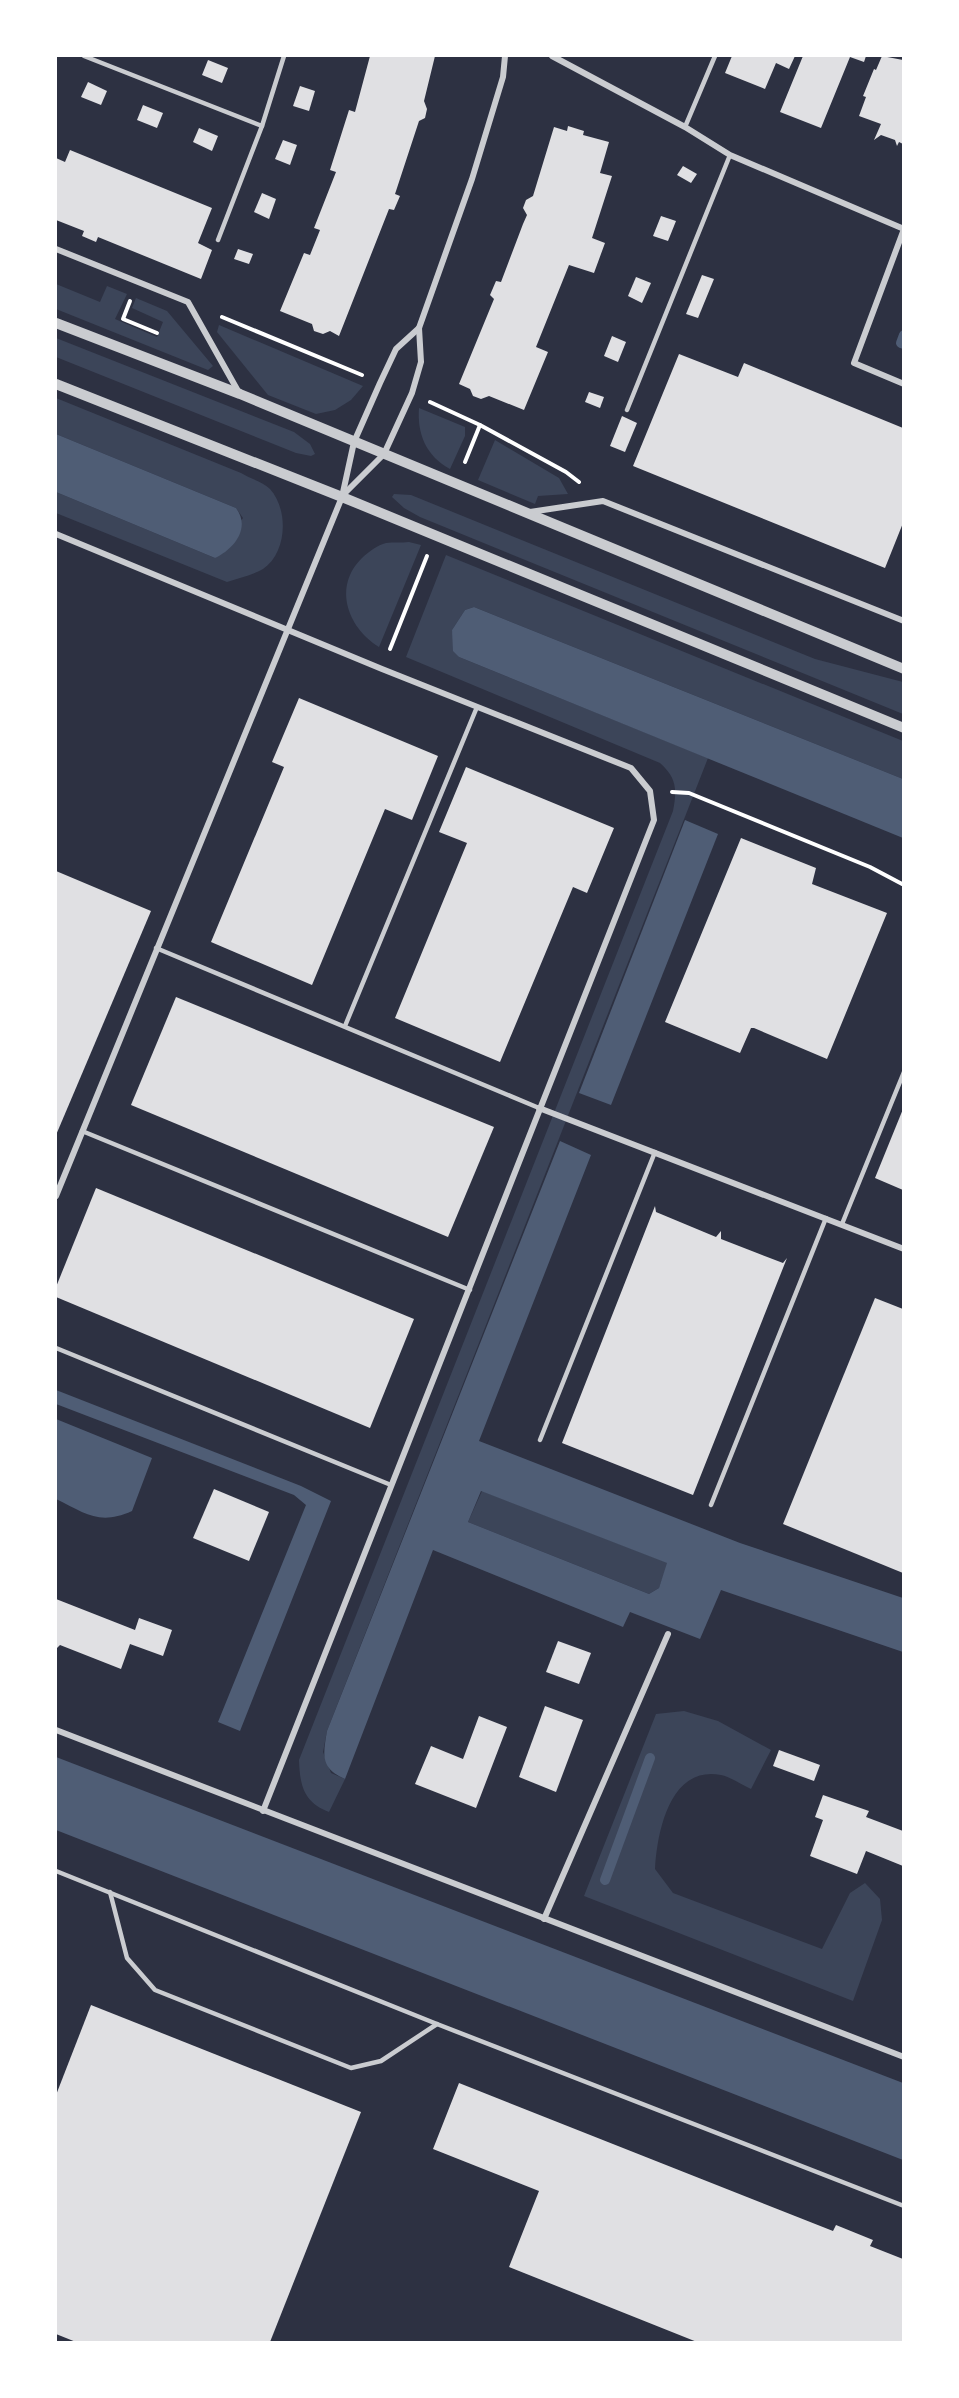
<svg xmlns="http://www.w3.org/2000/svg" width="959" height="2398" viewBox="0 0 959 2398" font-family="Mulish,sans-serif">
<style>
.green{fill:#3c4559}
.water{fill:#4f5d75;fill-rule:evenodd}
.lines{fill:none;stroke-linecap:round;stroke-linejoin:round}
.stream{stroke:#4f5d75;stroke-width:10}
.building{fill:#e0e0e3}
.path{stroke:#fff;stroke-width:4}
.service{stroke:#caccd0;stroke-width:4.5}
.minor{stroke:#caccd0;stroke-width:6}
.tertiary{stroke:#caccd0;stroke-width:10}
</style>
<rect width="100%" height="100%" fill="#2d3142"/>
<g class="green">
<path d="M56,284L100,302L107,286L127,294L115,319L157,337L163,322L132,308L136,298L167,311L213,366L208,370L56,309Z"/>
<path d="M219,325L363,386L351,400L335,410L316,414L268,395L217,332Z"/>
<path d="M56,338L294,432L310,444L315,454L311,456L296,453L56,357Z"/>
<path d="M56,398L241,473C249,478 263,482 270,489C289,510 287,553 263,569C253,575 239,578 227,582L56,513V492L215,558L243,518L236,508L56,434Z"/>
<path d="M419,408L465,427V436L450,469C426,456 417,434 419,408Z"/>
<path d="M495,440L559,478L568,494L538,496L535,504L478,480Z"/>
<path d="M394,494L411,495L815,659L903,682V714L420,517L404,508L392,497Z"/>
<path d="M409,542L421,545L379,647C347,627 333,586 362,558C368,552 378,545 386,543C393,542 402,543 409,542Z"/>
<path d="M446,555L903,741V779L474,607L465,610L452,630L459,657L708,758L327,1731L323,1752L331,1773L345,1779L329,1812C303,1802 300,1785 299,1760L673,811C677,790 677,778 660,763L406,657Z"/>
<path d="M482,1491L668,1563L659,1588L649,1594L468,1522Z"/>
<path d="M684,1711L718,1721L771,1750L751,1789C742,1785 731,1777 721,1775C670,1765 657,1832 655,1869L673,1893L822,1949L850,1893L865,1883L880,1899L882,1920L853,2001L584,1896L656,1714Z"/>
</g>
<g class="water">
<path d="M56,434L236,508C251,528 234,549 215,558L56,492Z"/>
<path d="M474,607L903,779V838L459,657L453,651L452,630L465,610Z"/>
<path d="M685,820L718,834L611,1105L579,1093Z"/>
<path d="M560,1141L591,1155L479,1441L740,1543L903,1598V1652L721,1590L700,1639L630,1612L623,1627L433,1550L345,1779C320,1768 323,1755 327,1731ZM481,1491L667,1563L659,1588L649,1594L468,1522Z"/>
<path d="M56,1390L301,1486L331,1501L240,1731L218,1722L306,1505L294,1495L56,1404Z"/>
<path d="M56,1419L152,1458L132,1511C99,1526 85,1513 56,1499Z"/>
<path d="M56,1757L903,2083V2160L56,1830Z"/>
</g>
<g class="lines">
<g class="stream">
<path d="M904,335L901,343L904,344"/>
<path d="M605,1880L650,1758"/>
</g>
</g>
<g class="building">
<path d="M370,56H435L424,101L427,109L425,118L419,121L396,191L395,194L400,196L394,210L389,209L339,336L330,331L323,334L314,331L312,324L280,311L304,253L310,255L320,230L314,228L336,172L330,170L349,110L355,112Z"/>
<path d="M732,56H795L789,69L776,63L765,89L725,73Z"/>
<path d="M803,56H866L864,62L850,57L821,128L780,112Z"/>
<path d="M882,56L903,60V144L899,142L897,146L895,140L881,135L874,140L881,124L859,116L866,97L863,96L874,69L876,70Z"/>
<path d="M208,60L228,68L222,83L202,75Z"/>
<path d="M88,82L107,91L101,105L81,97Z"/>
<path d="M300,86L315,91L309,111L293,106Z"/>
<path d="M143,105L163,113L157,128L137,120Z"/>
<path d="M568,126L584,131L583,135L609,142L600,173L612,176L592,238L605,243L594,273L569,265L536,347L548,352L524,410L489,396L481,399L473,396L470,389L459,384L494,299L490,295L496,281L501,282L523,224L527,215L523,208L526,200L533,196L554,127L567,131Z"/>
<path d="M199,128L218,136L212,151L193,142Z"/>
<path d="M283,140L297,145L290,165L275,159Z"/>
<path d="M70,150L212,208L198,243L212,250L201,279L98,237L96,242L82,236L84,231L56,220V158L65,162Z"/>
<path d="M683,166L697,174L691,183L677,175Z"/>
<path d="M262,193L276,199L269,219L254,212Z"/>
<path d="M661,216L676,221L668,241L653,236Z"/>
<path d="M238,249L253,254L249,264L234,259Z"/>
<path d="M702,275L714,279L698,318L686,314Z"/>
<path d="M636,277L651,283L642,303L628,296Z"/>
<path d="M612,336L626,342L618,362L604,356Z"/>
<path d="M679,354L738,377L744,363L903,428V523L885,568L633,466Z"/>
<path d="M589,392L604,397L600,408L585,402Z"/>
<path d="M622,416L637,423L625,452L610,446Z"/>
<path d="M299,698L438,756L412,820L385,809L312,985L211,942L284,767L272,762Z"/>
<path d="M466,767L614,828L587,893L573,887L500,1062L395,1018L467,843L439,832Z"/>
<path d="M741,838L816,868L812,884L887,913L827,1059L754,1028H751L740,1053L665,1022Z"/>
<path d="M56,871L151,911L56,1135Z"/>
<path d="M176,997L494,1127L448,1237L131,1105Z"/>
<path d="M903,1109V1190L875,1178Z"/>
<path d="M96,1188L414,1319L370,1428L56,1297V1287Z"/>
<path d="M655,1206L656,1212L716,1237L721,1231V1239L757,1253L783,1263L787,1258L693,1495L562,1443Z"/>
<path d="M875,1298L903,1309V1573L783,1524Z"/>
<path d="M214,1489L269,1512L249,1561L193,1538Z"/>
<path d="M56,1599L135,1630L139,1618L172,1630L163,1656L130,1644L121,1669L60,1645L56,1649Z"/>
<path d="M558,1641L591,1653L579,1684L546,1672Z"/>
<path d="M545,1706L583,1720L556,1792L519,1777Z"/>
<path d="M479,1716L507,1727L476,1808L415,1784L431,1746L463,1759Z"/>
<path d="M779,1750L820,1765L814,1781L773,1766Z"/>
<path d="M823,1795L869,1811L866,1817L903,1831V1866L866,1851L857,1874L810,1856L823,1820L815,1817Z"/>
<path d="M91,2005L361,2112L270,2342H76L56,2334V2095Z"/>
<path d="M459,2083L833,2231L836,2225L873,2240L870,2246L903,2259V2342H697L509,2267L539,2191L433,2149Z"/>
</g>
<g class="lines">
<g class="path">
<path d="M130,301L123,319L157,333"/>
<path d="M222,317L362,375"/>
<path d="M430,402L480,425L566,472L579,482"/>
<path d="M465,462L480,425"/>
<path d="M390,649L427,556"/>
<path d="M672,792L689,793L870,867L904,885"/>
</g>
<g class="service">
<path d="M84,56L262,126L284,56"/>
<path d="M685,127L715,56"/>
<path d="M218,240L262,126"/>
<path d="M627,410L730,155"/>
<path d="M156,948L539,1108"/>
<path d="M345,1026L477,707"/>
<path d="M82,1131L470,1290"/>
<path d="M842,1224L904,1072"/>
<path d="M56,1348L391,1485"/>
<path d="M540,1440L655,1152"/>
<path d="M711,1505L826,1218"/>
<path d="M56,1871L437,2024L904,2206"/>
<path d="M110,1892L127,1958L155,1990L351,2068L381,2061L437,2024"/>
</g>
<g class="minor">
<path d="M552,56L685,127L730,155L904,229"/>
<path d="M904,229L854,363L904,384"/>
<path d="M56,249L188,302L238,391"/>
<path d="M342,496L384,454L412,393L421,362L419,328L472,179L503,77L505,56"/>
<path d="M530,512L603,501L904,621"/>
<path d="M56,534L382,669L631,768L650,791L654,820L263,1811"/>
<path d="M539,1108L904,1249"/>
<path d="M56,1196L342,497L354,442L380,383L396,349L419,328"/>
<path d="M56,1730L904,2057"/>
<path d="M544,1919L668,1634"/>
</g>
<g class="tertiary">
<path d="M56,323L240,394L904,669"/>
<path d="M56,384L342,497L904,728"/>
</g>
</g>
<rect width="959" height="2398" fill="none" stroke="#ffffff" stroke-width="114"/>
</svg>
